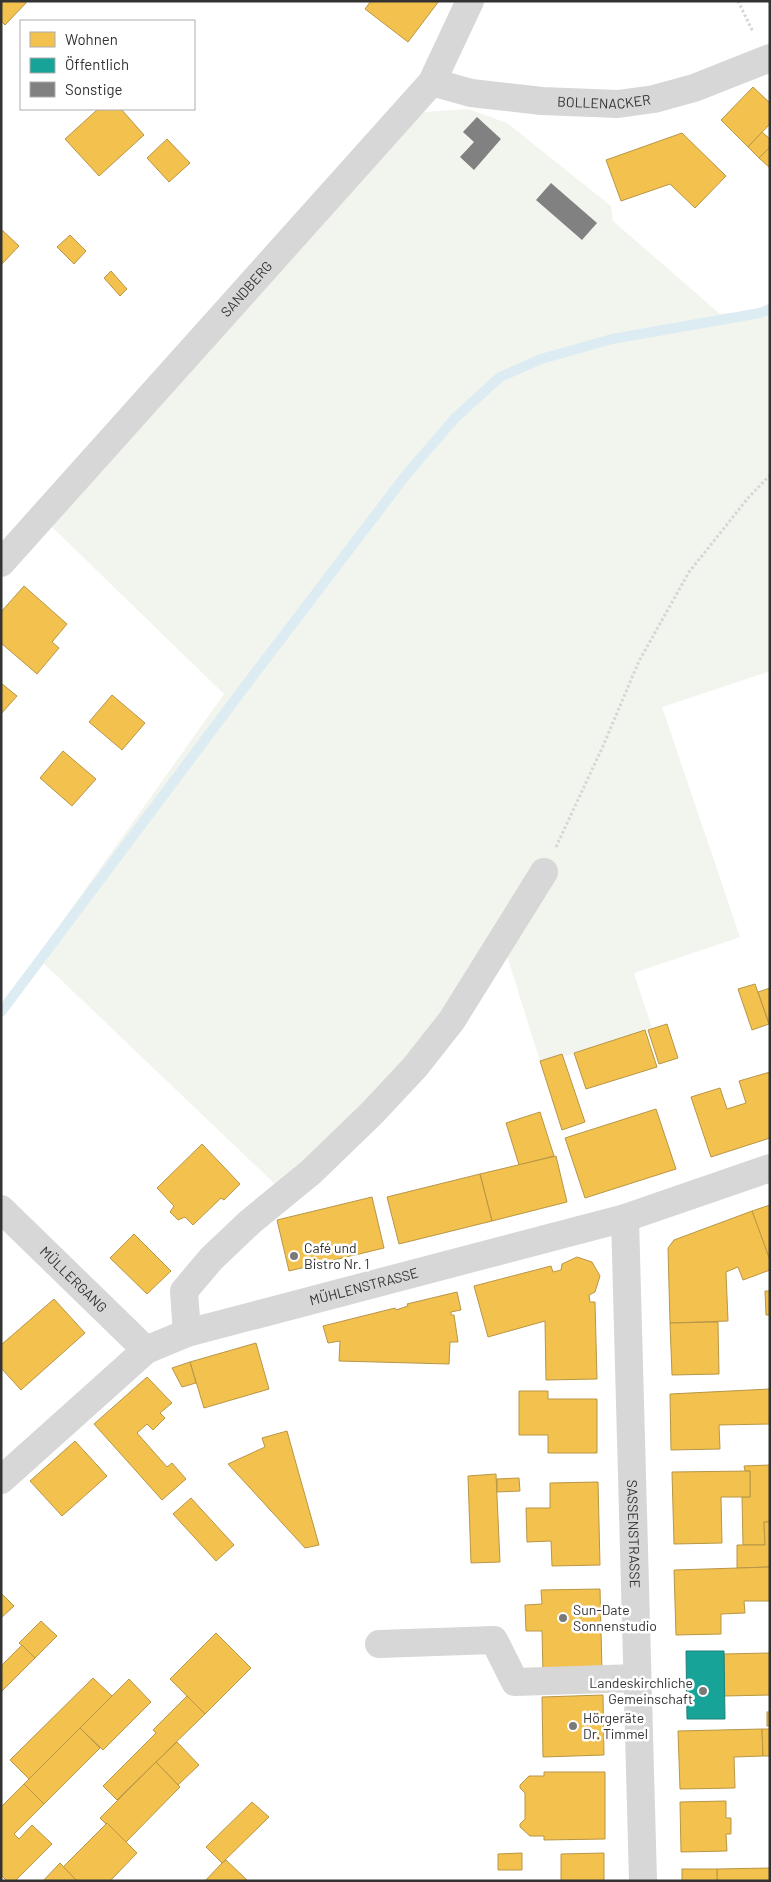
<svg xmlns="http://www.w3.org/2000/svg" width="771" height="1882" viewBox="0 0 771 1882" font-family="Barlow,sans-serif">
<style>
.green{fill:#f1f5ed}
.homes{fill:#f2c14e;stroke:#b99646}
.public{fill:#17a398;stroke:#1f817a}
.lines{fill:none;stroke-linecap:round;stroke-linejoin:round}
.stream{stroke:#ddebf3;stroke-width:10}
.building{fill:#818181}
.path{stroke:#d6d6d6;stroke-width:3;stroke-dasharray:2.5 2.5;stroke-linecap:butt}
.minor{stroke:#d7d7d7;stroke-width:28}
.poi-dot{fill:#7a7a7a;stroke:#fff;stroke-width:2}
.labels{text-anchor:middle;stroke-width:5;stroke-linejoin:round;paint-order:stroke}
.street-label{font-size:14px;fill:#333;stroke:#fff}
.poi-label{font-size:14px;fill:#333;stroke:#fff;text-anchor:start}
</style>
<rect width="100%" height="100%" fill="#fff"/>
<path class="green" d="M468,109L507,123L611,206L613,221L720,314L754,311L770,304V671L662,707L740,937L634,973L652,1028L563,1057L562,1055L540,1061L506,953L455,999L361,1110L278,1187L37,957L224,694L50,525L410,117L425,112Z"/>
<g class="homes">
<path d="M1,1H25L26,3L5,25L1,21Z"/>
<path d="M371,1H439L408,42L365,9Z"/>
<path d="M753,87L770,103V124L748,147L721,120Z"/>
<path d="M98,109H121L144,135L99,176L65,139Z"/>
<path d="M762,132L770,139V147L759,158L748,147Z"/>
<path d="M682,133L726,176L695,208L670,184L621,201L606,160Z"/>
<path d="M167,139L190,163L169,182L147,158Z"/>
<path d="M770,147V168L759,158Z"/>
<path d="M1,229L19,246L1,265Z"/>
<path d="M70,235L86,251L74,264L57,247Z"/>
<path d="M111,271L127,289L120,296L104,278Z"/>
<path d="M24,586L67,624L52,642L59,648L37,674L1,643V612Z"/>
<path d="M1,683L17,696L1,714Z"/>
<path d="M112,695L145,723L122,750L89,722Z"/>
<path d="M63,751L96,779L72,806L40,778Z"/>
<path d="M755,984L769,1024L752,1030L738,989Z"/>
<path d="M770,988V1026L758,992Z"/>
<path d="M667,1024L678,1058L659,1064L648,1030Z"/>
<path d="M645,1030L657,1067L586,1089L574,1053Z"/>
<path d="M562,1054L585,1122L562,1130L540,1061Z"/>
<path d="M770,1072V1138L711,1157L691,1097L720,1088L727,1109L746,1103L739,1081Z"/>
<path d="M656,1109L676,1169L585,1198L565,1138Z"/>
<path d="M540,1112L554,1156L519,1165L506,1123Z"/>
<path d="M202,1144L240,1184L224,1200L221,1198L193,1225L185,1217L178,1220L170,1212L174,1206L157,1188Z"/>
<path d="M556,1156L567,1202L492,1221L480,1174Z"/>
<path d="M480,1174L492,1221L399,1244L387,1197Z"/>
<path d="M372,1197L384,1248L289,1271L277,1220Z"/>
<path d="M770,1205V1256H768L752,1211Z"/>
<path d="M752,1211L770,1260V1270L743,1280L738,1267L726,1272L728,1321L670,1323L668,1248L674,1240Z"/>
<path d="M134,1234L171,1271L147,1294L110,1258Z"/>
<path d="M577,1257L592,1262L600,1276L595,1292L589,1295L590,1302H595L597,1379L546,1380L545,1321L488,1337L474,1286L551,1266L553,1272L561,1270L562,1264Z"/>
<path d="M765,1291H770V1315H766Z"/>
<path d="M457,1292L461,1310L451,1312V1315H454L458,1342H450L449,1364L339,1361L340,1341L328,1343L323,1326L395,1308L396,1310L408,1306L407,1304Z"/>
<path d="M54,1299L85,1333L21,1390L1,1368V1345Z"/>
<path d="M718,1322L719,1374L672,1375L670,1323Z"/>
<path d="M256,1343L269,1389L204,1408L190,1362Z"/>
<path d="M190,1362L196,1383L182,1387L172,1368Z"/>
<path d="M147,1377L172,1403L160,1413L165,1418L153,1430L147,1424L137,1433L167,1467L172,1463L186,1479L162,1500L94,1424Z"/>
<path d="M770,1389V1424L719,1425L720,1449L671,1450L670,1394Z"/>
<path d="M519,1391H548V1399H597V1453H548V1435H519Z"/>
<path d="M287,1431L297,1467L319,1545L305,1548L228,1464L265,1447L262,1438Z"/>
<path d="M75,1441L107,1476L62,1516L30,1481Z"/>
<path d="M770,1465V1522H764L765,1545H743L742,1497H750V1471H745L744,1466Z"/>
<path d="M750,1471V1497H721L722,1543L674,1544L672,1472Z"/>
<path d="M496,1474L500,1562L471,1563L468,1476Z"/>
<path d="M519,1478L520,1491L497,1492V1479Z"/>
<path d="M598,1482L600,1565L552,1566L551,1541L527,1542L526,1508H550V1483Z"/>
<path d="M191,1498L234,1545L216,1561L173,1514Z"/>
<path d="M764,1522H770V1567L737,1568V1545H765Z"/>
<path d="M770,1567V1601H744L745,1613L721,1614V1634L676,1635L674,1570Z"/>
<path d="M600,1589L602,1672L543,1673L542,1631H526L525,1605L542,1604L541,1590Z"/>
<path d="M1,1593L14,1606L1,1618Z"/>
<path d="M41,1621L57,1636L35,1658L19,1643Z"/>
<path d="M216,1633L251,1668L205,1714L170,1679Z"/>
<path d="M22,1645L35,1658L1,1692V1666Z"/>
<path d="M770,1653V1695L724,1696V1654Z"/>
<path d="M93,1678L112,1696L29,1779L10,1760Z"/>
<path d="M129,1679L151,1702L103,1750L80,1728Z"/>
<path d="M603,1695L604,1755L543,1757L542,1697Z"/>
<path d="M187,1696L205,1714L117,1800L103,1786L156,1733L153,1730Z"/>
<rect x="767" y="1712" width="3" height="14"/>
<path d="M80,1728L100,1748L44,1804L24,1784Z"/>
<path d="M762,1729L763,1756L734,1757L735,1788L680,1789L678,1731Z"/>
<path d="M762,1729H770V1756H763Z"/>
<path d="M177,1742L199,1765L178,1785L156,1762Z"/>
<path d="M156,1762L180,1787L126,1842L107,1823L106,1824L100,1818Z"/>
<path d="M544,1772H605V1839L544,1840V1836H530L520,1827V1824L525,1819V1793L520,1788V1785L529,1776H544Z"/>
<path d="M24,1784L44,1804L14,1834L19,1839L32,1825L52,1844L15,1881H7L1,1875V1807Z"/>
<path d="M726,1801V1818H731V1834H726L727,1851L681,1852L680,1802Z"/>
<path d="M252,1802L269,1817L222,1863L206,1847Z"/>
<path d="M107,1823L137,1853L110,1881H77L63,1867Z"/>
<path d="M522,1853V1870H498V1854Z"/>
<path d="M604,1853V1881H561V1854Z"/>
<path d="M226,1860L248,1881H205L222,1863Z"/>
<path d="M60,1863L77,1881H43Z"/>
<path d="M770,1868V1881H717V1869Z"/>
<rect x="682" y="1869" width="35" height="12"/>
</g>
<path class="public" d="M686,1651H724L725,1719H687Z"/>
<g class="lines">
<path class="stream" d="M1,1012L249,681L406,475L455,418L500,377L541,359L612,339L760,313L770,309"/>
</g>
<g class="building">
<path d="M477,117L501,139L474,170L460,157L474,142L463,132Z"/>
<path d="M551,183L597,223L582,240L536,200Z"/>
</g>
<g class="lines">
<g class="path">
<path d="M738,1L753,32"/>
<path d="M556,847L603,746L639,661L689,572L748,498L770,475"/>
</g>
<g class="minor">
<path id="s1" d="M432,82L471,93L542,101L618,104L654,99L694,88L770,58"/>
<path id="s2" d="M1,563L432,82L470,1"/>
<path id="s3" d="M1,1209L146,1350"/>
<path id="s4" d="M625,1218L643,1881"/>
<path d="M187,1333L184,1291L211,1259L250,1222L311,1172L372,1113L415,1067L452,1020L544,872"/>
<path id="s5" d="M1,1480L146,1350L187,1333L625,1218L770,1168"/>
<path d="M379,1644L494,1640L515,1682L637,1678"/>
</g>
</g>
<g class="poi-dot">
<circle cx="294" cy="1256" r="5"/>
<circle cx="563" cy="1618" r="5"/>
<circle cx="703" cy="1691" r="5"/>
<circle cx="573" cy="1726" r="5"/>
</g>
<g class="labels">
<g class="street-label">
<text dy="5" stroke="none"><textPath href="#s1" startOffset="174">BOLLENACKER</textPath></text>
<text dy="5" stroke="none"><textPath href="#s2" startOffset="368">SANDBERG</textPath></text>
<text dy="5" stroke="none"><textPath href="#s3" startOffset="101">MÜLLERGANG</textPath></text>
<text dy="5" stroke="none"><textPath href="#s5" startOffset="422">MÜHLENSTRASSE</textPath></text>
<text dy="5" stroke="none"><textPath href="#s4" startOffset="316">SASSENSTRASSE</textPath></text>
</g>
<g class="poi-label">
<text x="304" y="1253">Café und<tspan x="304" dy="16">Bistro Nr. 1</tspan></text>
<text x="573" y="1615">Sun-Date<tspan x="573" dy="16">Sonnenstudio</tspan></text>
<text x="693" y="1688" text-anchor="end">Landeskirchliche<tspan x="693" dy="16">Gemeinschaft</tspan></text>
<text x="583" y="1723">Hörgeräte<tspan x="583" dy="16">Dr. Timmel</tspan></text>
</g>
</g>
<rect width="771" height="1882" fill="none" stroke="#333333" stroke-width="5"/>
<rect x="20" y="20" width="175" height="90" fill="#ffffff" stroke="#adadad"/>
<rect x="30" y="32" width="25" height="15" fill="#f2c14e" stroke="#adadad"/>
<text x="65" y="45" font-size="15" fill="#333333">Wohnen</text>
<rect x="30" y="58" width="25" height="15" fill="#17a398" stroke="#adadad"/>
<text x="65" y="70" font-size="15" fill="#333333">Öffentlich</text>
<rect x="30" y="82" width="25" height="15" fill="#818181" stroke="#adadad"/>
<text x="65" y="95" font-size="15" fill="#333333">Sonstige</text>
</svg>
